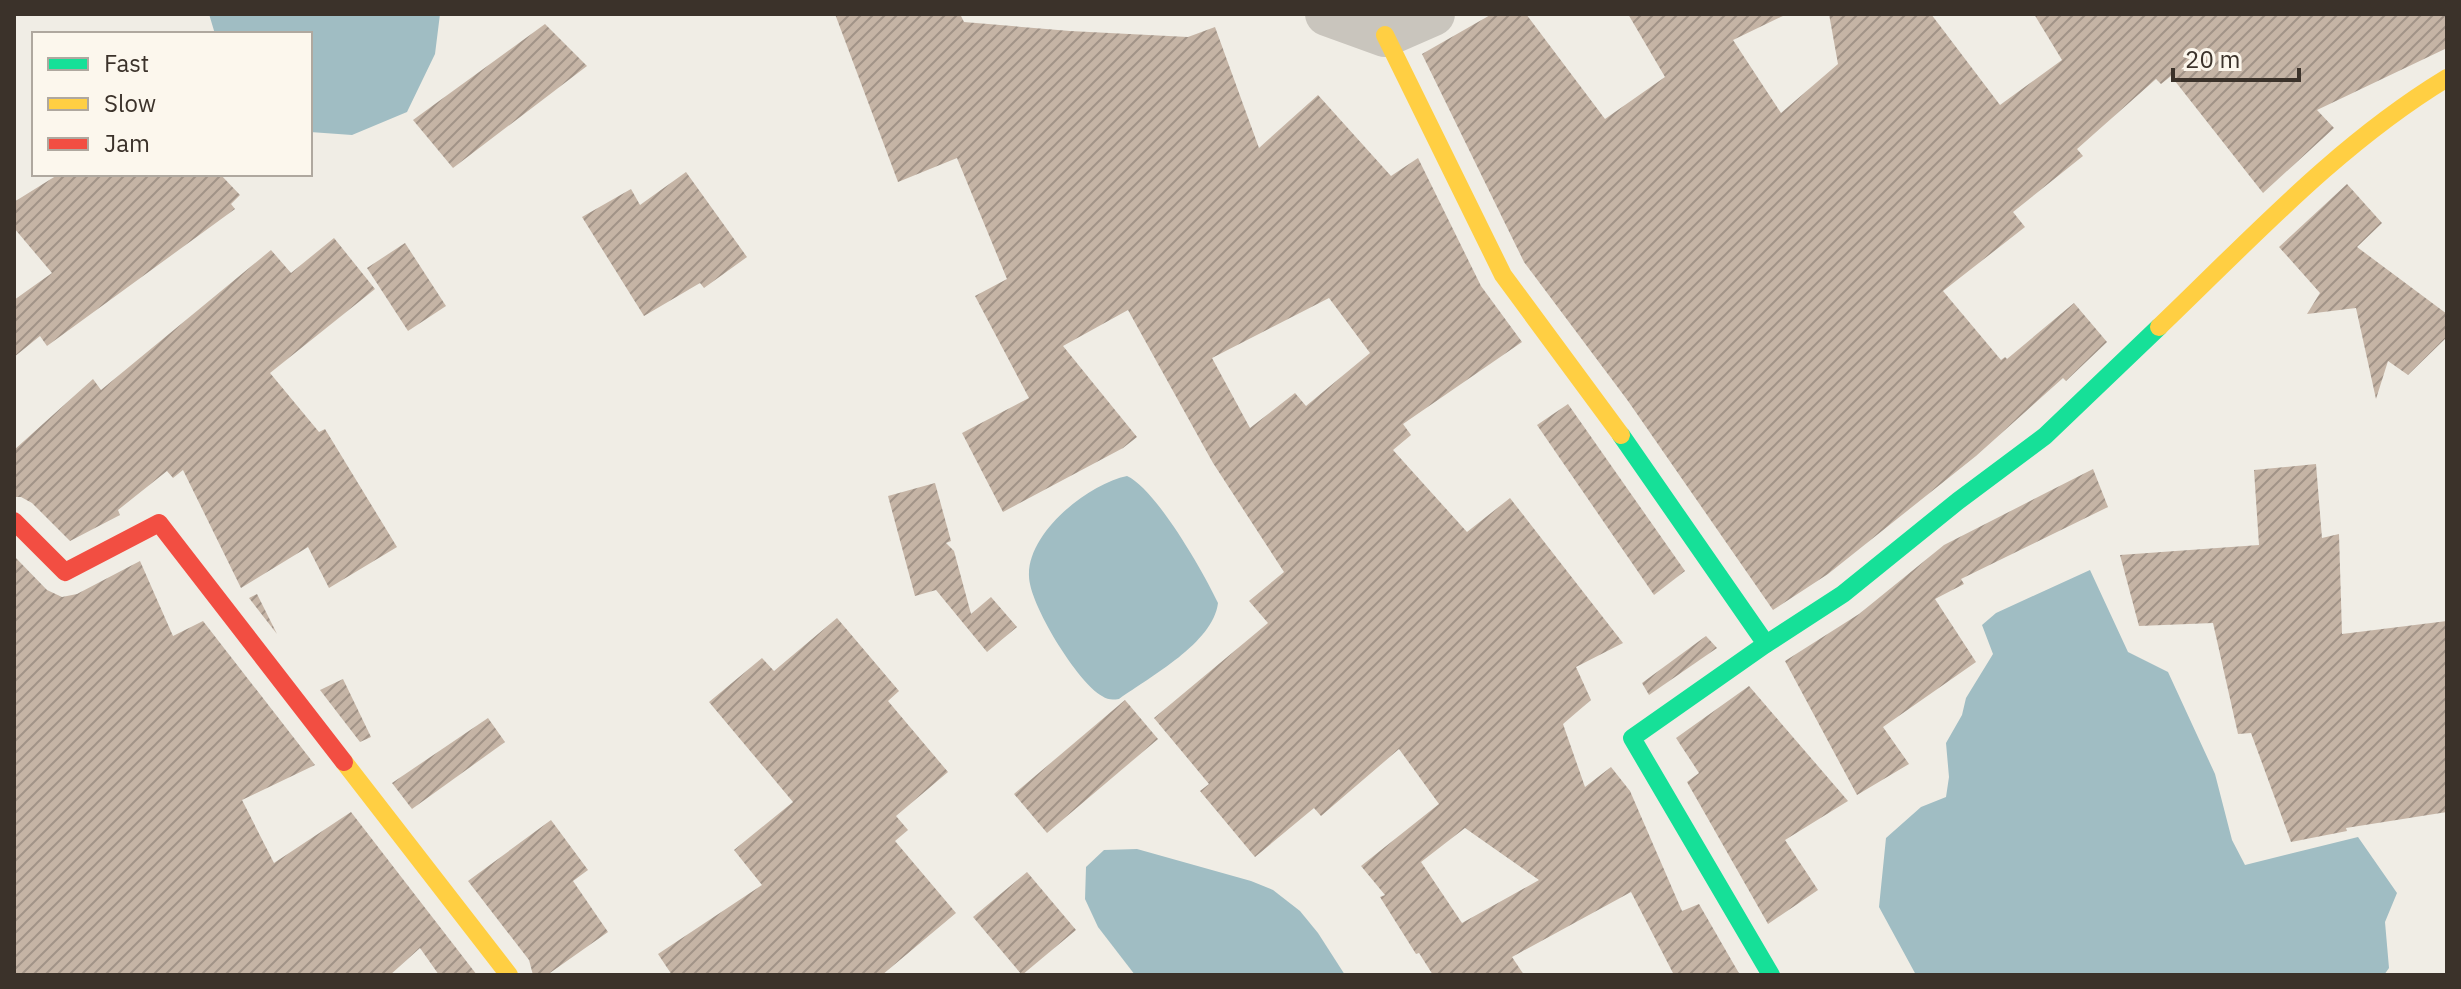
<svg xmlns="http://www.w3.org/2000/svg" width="2461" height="989" viewBox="0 0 2461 989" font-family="'IBM Plex Sans',sans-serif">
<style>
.water{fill:#a0bdc3}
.building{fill:url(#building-hatch);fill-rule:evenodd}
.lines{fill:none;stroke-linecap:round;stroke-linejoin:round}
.street{stroke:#c9c5bd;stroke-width:44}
.fast{stroke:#16e098;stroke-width:18}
.slow{stroke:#ffcf43;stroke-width:18}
.jam{stroke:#f24e42;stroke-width:18}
</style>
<defs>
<pattern id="building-hatch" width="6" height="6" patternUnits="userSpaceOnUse" patternTransform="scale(2)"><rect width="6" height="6" fill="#c5b4a5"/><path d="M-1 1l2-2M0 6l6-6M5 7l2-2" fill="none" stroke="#a19387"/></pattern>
</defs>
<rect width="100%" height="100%" fill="#f0ede5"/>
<g class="water">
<path d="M209,14H440L435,54L407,112L352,135L310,132V34H215Z"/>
<path d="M1127,476C1156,489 1204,573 1218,603C1213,643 1151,676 1119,699C1112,700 1108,700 1102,696C1078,683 1029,604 1029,576C1027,533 1088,484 1127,476Z"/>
<path d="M2090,570L2128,652L2168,672L2215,774L2232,840L2245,865L2358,837L2397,893L2385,922L2389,968L2384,975H1916L1879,907L1886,838L1921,807L1946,797L1949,777L1946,743L1962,715L1966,698L1993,654L1982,625L1996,613Z"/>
<path d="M1137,849L1251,881L1273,890L1300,911L1318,933L1345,975H1135L1098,927L1085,899L1086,867L1104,850Z"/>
</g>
<g class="building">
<path d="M835,14H960L964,22L1070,31L1188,37L1215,27L1259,148L1318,95L1391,176L1418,158L1481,286L1522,342L1403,424L1411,435L1393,450L1467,532L1510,498L1623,643L1576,667L1591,700L1563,724L1585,787L1611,767L1630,791L1682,911L1699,904L1740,975H1674L1631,892L1512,957L1524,975H1433L1419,953L1416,954L1380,897L1385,895L1361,866L1439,804L1399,749L1321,816L1314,808L1255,857L1200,791L1209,784L1154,718L1268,623L1249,601L1284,572L1213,463L1128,310L1063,346L1137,437L1123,448L1003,512L962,433L1029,398L975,296L1007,279L957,158L898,182ZM1329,298L1370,353L1306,406L1295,393L1250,428L1212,358ZM1465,828L1539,880L1462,923L1421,862Z"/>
<path d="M1492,14H1526L1605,119L1665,77L1628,14H1787L1733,40L1781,113L1838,64L1829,14H1931L2000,105L2062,60L2034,14H2447V48L2317,110L2334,128L2263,193L2171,76L2161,84L2156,79L2077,149L2083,156L2013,212L2025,227L1943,291L2001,360L2005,357L2007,359L2074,303L2107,342L2066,381L2063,378L1976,456L1828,574L1773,610L1628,401L1524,262L1422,54Z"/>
<path d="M545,24L587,66L453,168L413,120Z"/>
<path d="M686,172L747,257L704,288L700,283L644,316L582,217L631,189L640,205Z"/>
<path d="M59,174H220L240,195L231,204L235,209L47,346L40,336L14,357V300L52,273L14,228V202Z"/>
<path d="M2347,184L2382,223L2357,247L2447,314V337L2408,375L2388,361L2376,399L2356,308L2307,314L2320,293L2279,247Z"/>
<path d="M334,238L375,289L270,373L319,432L325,429L397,547L329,588L308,547L241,588L183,470L173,478L167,471L118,510L120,515L70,541L32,503L21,497H14V450L93,379L101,390L271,250L291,273Z"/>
<path d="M405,243L446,306L408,331L367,268Z"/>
<path d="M1568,404L1685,571L1654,595L1537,425Z"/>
<path d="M2316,464L2322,538L2339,534L2342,634L2447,621V812L2346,828L2347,831L2291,842L2251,733L2238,734L2213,623L2139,626L2120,555L2259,545L2254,470Z"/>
<path d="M2093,469L2108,507L1961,579L1964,584L1935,599L1976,662L1883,727L1909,764L1857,795L1785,661L1859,614L1944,545Z"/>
<path d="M935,483L951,541L946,543L954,551L971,614L991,597L1017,627L987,652L936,590L915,596L888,496Z"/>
<path d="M14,556L47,590L62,597L77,594L140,561L173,636L203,621L315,765L242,800L274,863L351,812L477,975H439L420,948L390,975H14Z"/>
<path d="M257,594L277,634L249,598Z"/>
<path d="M837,618L899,691L888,701L948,772L896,816L908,830L895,841L956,913L882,975H672L658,954L762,885L734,850L793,802L709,702L762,658L774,671Z"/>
<path d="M1706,636L1717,648L1649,695L1642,683Z"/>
<path d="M343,679L371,737L360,742L320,690Z"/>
<path d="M1749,686L1848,801L1785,840L1818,890L1768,924L1687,782L1699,773L1676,738Z"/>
<path d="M1125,700L1158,739L1047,833L1014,794Z"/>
<path d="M488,718L505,742L412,809L392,783Z"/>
<path d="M551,820L588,870L573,881L608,932L547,975H533L529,960L468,881Z"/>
<path d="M1027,872L1076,930L1022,975L973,917Z"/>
</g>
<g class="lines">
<path class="street" d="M1327,14L1385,35L1433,14"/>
<g class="fast">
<path d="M1621,435L1766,644L1632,738L1771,975"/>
<path d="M1766,644L1843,594L1958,501L2045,436L2159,327"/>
</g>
<g class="slow">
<path d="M1385,35L1503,275L1621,435"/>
<path d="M2159,327C2250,240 2338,144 2447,78"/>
<path d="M344,762L509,975"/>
</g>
<path class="jam" d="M14,521L65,572L159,523L344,762"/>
</g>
<rect width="2461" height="989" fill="none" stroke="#3b322a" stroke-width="32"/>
<rect x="32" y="32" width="280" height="144" fill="#fcf7ed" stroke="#afa89f" stroke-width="2"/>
<rect x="48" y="58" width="40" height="12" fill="#16e098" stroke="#afa89f" stroke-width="2"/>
<text x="104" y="72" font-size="24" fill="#3b322a">Fast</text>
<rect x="48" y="98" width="40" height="12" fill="#ffcf43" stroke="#afa89f" stroke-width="2"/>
<text x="104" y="112" font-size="24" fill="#3b322a">Slow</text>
<rect x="48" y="138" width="40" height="12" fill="#f24e42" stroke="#afa89f" stroke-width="2"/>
<text x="104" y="152" font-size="24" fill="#3b322a">Jam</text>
<path d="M2173 68v12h126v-12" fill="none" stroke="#3b322a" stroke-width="4"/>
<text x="2185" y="68" font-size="24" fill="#3b322a" stroke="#fcf7ed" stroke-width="6" paint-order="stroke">20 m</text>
</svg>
